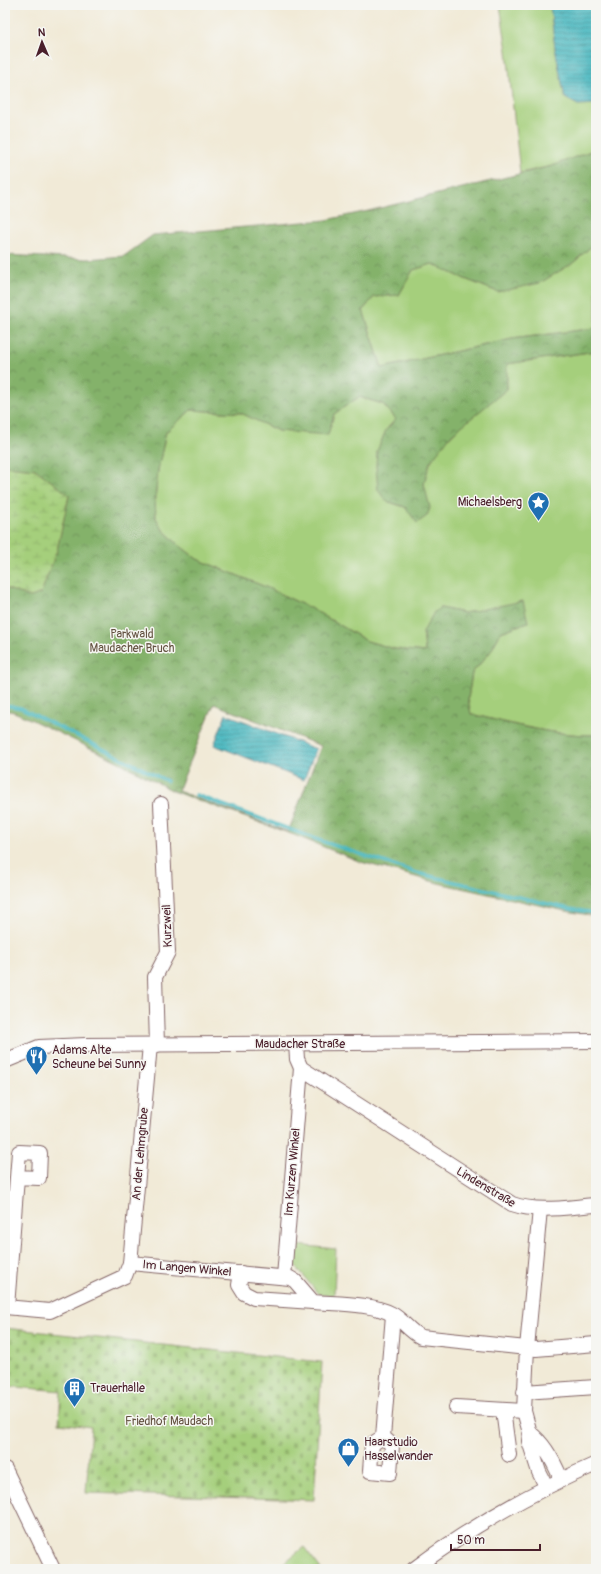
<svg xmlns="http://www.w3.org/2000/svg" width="601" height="1574" viewBox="0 0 601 1574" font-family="Pangolin,sans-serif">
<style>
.green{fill:#a5cf7b;stroke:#787753}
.forest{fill:url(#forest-crowns);stroke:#67684b;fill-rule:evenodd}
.wetland{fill:url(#wetland-marsh);stroke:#787753}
.cemetery{fill:url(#cemetery-stones);stroke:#787753}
.water{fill:url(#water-rules);stroke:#4a6c76}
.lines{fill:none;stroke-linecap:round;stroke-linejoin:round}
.stream{stroke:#49b8c0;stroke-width:3.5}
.minor-casing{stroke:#846667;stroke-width:16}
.minor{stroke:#fff;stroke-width:14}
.labels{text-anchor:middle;stroke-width:3;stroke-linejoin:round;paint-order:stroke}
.poi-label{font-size:12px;fill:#4a1f2b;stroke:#f6f6f2;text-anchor:start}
.park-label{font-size:12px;fill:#655443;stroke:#f6f6f2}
.street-label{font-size:12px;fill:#4a1f2b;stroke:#f6f6f2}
</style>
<defs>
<pattern id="forest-crowns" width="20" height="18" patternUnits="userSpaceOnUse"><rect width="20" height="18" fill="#84b26b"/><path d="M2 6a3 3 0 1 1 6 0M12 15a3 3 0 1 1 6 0" fill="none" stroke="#6e9058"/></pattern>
<pattern id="wetland-marsh" width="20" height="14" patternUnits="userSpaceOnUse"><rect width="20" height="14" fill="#a5cf7b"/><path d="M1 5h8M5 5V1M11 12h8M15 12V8" fill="none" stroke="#90b16a"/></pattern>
<pattern id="cemetery-stones" width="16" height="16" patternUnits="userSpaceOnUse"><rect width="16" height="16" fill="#a5cf7b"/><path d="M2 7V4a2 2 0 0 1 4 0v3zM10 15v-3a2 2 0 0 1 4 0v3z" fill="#90b16a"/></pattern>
<pattern id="water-rules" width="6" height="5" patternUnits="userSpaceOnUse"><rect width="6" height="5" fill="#49b8c0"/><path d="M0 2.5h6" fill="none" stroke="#3f959c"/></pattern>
</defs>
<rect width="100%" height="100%" fill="#f6f6f2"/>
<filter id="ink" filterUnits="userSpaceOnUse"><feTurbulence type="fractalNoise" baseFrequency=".025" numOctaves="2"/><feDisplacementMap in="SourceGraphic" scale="8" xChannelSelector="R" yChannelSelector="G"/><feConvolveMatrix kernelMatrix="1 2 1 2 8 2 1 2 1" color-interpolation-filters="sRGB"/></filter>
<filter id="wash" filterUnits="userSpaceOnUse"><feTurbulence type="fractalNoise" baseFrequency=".012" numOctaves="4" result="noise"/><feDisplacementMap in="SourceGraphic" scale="16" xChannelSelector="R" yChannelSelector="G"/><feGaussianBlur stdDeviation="0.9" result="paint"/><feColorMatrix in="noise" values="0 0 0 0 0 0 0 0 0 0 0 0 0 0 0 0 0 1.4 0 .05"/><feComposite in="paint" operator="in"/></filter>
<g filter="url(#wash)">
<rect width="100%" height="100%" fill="#f1ead7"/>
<g class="green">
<path d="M500,5H550L555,48L565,98L578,105L596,104V149L552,166L520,173L507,51Z"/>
<path d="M596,242V328L512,339L382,368L363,310L374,297L399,295L413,270L432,264L465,279L498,292L573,263Z"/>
<path d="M596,351V735C554,736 512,724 471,714L468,699L472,673L491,651L501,632L528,622L487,609L464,613L440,608L425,652L395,649L367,641L314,610L268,588L197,559L179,545L163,530L156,518L155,500L158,470L166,432L191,410L241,413L278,431L328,434L334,414L359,397L383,404L396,419L386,430V501L405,507L417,522L430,508C428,501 424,491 424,484C427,445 479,412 507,389L506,364Z"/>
<path d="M297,1245L336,1249L334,1295H319L294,1264Z"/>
<path d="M304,1547L321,1569H276Z"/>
</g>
<path class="forest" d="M596,149V242L573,263L540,283L498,292L465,279L432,264L413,270L399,295L374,297L363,310L382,368L512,339L596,328V351L507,364V389L452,434L430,462L424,484L430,508L427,516L417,523L405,507L386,501L378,490L376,466L377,451L386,430L396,419L383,404L359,397L334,414L328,435L278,431L241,413L191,410L166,432L158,470L155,500L156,518L163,530L179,545L197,559L268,588L314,610L367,641L395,649L425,652L423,632L434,612L441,608L464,613L523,601L528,622L501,632L491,651L472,673L468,699L471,714C512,724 554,736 596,735V916L566,911L438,883L361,862L294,835L175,792L115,760L30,719L14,712L5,710V588L31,597L41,593L57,550L69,496L35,469L5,466V255L87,259L124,256L153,235L326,220L368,211L552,166ZM214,704L321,746L288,832L178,791Z"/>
<path class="wetland" d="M5,466L35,469L69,495L57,550L41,593L31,597L5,588Z"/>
<path class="cemetery" d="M5,1328L322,1362L314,1500L86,1493L91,1427L59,1423L61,1391L5,1386Z"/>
<g class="water">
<path d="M550,5H596V104L578,105L565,98L555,48Z"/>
<path d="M226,714L316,749L304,780L214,745Z"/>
</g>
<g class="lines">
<g class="stream">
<path d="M5,705L21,708L167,781"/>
<path d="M196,795L327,843L417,873L570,909L596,913"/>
</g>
</g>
</g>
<g filter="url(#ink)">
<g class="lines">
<defs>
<g id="minor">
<path d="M296,1044L297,1059L301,1068L512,1204C539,1213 568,1207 596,1205"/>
<path d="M157,1045L155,977L168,952L161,804"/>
<path d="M5,1061L39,1047L86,1045L596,1041"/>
<path d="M540,1209L527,1348L524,1411L530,1433L529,1441L539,1472L546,1486"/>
<path d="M130,1263L150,1045"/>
<path d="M241,1273L239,1285L244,1293L254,1298L313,1302"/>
<path d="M284,1277L301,1068"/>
<path d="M5,1307L50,1311L125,1276L130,1263L290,1278L295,1281L313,1302C336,1304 372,1303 392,1314C403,1320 409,1331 421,1337L536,1349L596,1344"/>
<path d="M7,1307L19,1152L40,1153L39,1178L17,1177"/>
<path d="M524,1392L596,1387"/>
<path d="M456,1407L524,1411"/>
<path d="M503,1410L509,1455"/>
<path d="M530,1433C545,1444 554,1462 561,1479"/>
<path d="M383,1437L392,1445L390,1473L370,1471L372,1444L383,1437L393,1315"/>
<path d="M5,1469L53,1569"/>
<path d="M414,1569C470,1527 532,1492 596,1464"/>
</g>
</defs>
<use href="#minor" class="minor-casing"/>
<use href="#minor" class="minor"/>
</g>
</g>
<defs>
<symbol id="sight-pin" viewBox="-11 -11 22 30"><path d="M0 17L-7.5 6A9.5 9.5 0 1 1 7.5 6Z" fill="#1f6fb2" stroke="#f6f6f2"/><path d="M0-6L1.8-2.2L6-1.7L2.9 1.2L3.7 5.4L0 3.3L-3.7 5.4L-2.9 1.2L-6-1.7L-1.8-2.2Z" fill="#fff"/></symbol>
<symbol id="restaurant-pin" viewBox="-11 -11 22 30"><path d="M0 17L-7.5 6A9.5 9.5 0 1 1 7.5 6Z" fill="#1f6fb2" stroke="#f6f6f2"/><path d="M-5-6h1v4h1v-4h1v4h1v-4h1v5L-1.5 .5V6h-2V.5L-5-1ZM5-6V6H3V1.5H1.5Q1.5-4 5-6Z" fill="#fff"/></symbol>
<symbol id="building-pin" viewBox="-11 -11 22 30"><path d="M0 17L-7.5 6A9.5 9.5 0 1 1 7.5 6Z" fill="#1f6fb2" stroke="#f6f6f2"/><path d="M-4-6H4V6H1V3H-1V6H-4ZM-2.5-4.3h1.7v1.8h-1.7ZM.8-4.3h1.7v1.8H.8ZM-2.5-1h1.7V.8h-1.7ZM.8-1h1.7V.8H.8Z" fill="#fff"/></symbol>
<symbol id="shop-pin" viewBox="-11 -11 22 30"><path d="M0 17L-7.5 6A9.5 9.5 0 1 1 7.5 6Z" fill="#1f6fb2" stroke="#f6f6f2"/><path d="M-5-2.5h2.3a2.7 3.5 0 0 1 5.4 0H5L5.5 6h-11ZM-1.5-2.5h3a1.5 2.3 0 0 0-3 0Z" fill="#fff"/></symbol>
</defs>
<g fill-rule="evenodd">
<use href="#sight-pin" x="526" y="490" width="25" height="34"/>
<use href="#restaurant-pin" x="24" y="1044" width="25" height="34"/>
<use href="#building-pin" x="62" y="1376" width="25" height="34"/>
<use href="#shop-pin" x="336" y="1436" width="25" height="34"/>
</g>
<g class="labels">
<g class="poi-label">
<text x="522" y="506" text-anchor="end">Michaelsberg</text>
<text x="52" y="1054">Adams Alte<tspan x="52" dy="14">Scheune bei Sunny</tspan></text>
<text x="90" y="1392">Trauerhalle</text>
<text x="364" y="1446">Haarstudio<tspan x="364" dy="14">Hasselwander</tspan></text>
</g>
<g class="park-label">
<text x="132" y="638">Parkwald<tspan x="132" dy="14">Maudacher Bruch</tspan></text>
<text x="169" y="1425">Friedhof Maudach</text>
</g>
<g class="street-label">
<text transform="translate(167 926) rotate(-92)" y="4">Kurzweil</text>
<text x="300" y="1048">Maudacher Straße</text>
<text transform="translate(140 1154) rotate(-85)" y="4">An der Lehmgrube</text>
<text transform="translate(292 1172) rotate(-85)" y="4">Im Kurzen Winkel</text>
<text transform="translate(486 1187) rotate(31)" y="4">Lindenstraße</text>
<text transform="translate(187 1268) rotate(5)" y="4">Im Langen Winkel</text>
</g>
</g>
<rect width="601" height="1574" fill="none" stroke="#f6f6f2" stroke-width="20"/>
<g transform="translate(42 42) rotate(358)" stroke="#f6f6f2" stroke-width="3" paint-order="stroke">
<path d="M0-3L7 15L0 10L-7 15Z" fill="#4a1f2b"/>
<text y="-6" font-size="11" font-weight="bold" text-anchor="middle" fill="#4a1f2b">N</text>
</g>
<path d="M451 1544v6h89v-6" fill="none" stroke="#4a1f2b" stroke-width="2"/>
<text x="457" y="1544" font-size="12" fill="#4a1f2b" stroke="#f6f6f2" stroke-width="3" paint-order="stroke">50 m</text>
</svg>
